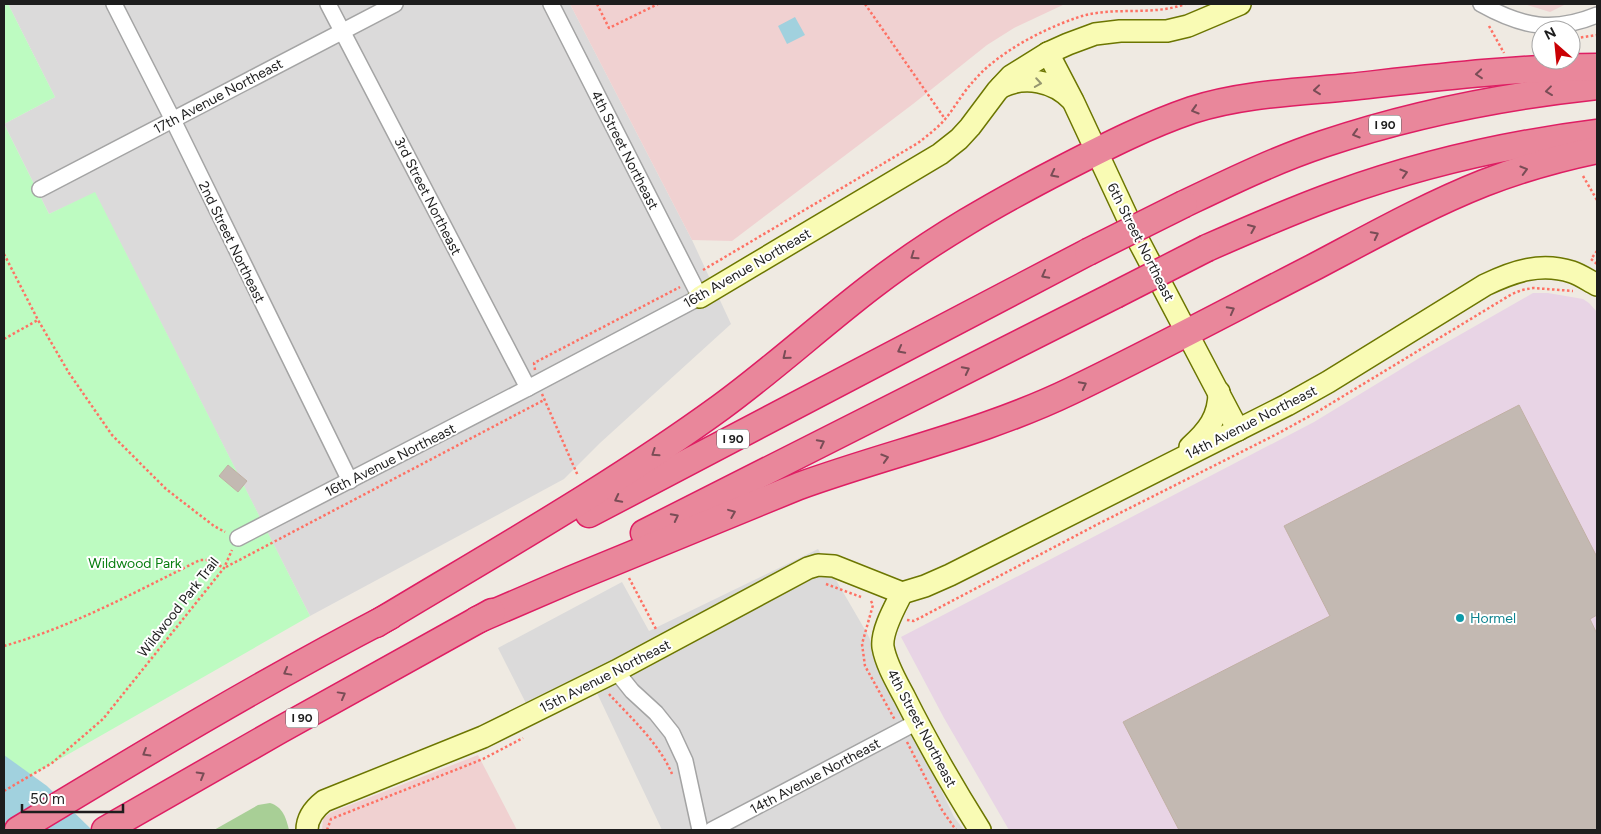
<svg xmlns="http://www.w3.org/2000/svg" width="1601" height="834" viewBox="0 0 1601 834" font-family="Figtree,sans-serif">
<style>
.residential{fill:#dbdada}
.commercial{fill:#f0d1d1}
.industrial{fill:#e8d4e5}
.forest{fill:#a8cf96}
.park{fill:#bdfbc1}
.water{fill:#a1d1de}
.building{fill:#c3b9b2;stroke:#c1b0a4}
.lines{fill:none;stroke-linecap:round;stroke-linejoin:round}
.street-casing{stroke:#a4a4a4;stroke-width:18}
.secondary-casing{stroke:#6c7601;stroke-width:24}
.highway-casing{stroke:#de1e63;stroke-width:29}
.path{stroke:#fe7164;stroke-width:2.5;stroke-dasharray:2.5 2.5;stroke-linecap:butt}
.street{stroke:#fff;stroke-width:15}
.secondary{stroke:#f9fbb4;stroke-width:21}
.highway{stroke:#e9879b;stroke-width:26}
.highway-bridge-casing{stroke:#de1e63;stroke-width:29;stroke-linecap:butt}
.highway-bridge{stroke:#e9879b;stroke-width:26}
.oneway{stroke:#794d56}
.oneway2{stroke:#969770}
.culture-dot{fill:#0f9aa8;stroke:#fff;stroke-width:2}
.labels{text-anchor:middle;stroke-width:4;stroke-linejoin:round;paint-order:stroke}
.shield{fill:#fff;stroke:#616161;stroke-width:1}
.shield-label{font-size:12px;font-weight:bold;fill:#1d1d1d}
.street-label{font-size:14px;fill:#1d1d1d;stroke:#fff}
.park-label{font-size:14px;fill:#087e10;stroke:#fff}
.culture-label{font-size:14px;fill:#0d838f;stroke:#fff;text-anchor:start}
</style>
<rect width="100%" height="100%" fill="#efeae2"/>
<g class="residential">
<path d="M8,4H570L692,240L731,324L600,443L564,479L310,616L95,193L49,214L4,124L55,97Z"/>
<path d="M818,549L868,635L954,817L964,830H662L596,691L536,723L498,648L622,582L649,631Z"/>
</g>
<g class="commercial">
<path d="M570,4H1065L1014,28L987,45L913,104L732,241L692,240Z"/>
<path d="M1524,4H1566L1550,12Z"/>
<path d="M478,755L517,830H322L323,818L332,812Z"/>
</g>
<path class="industrial" d="M1533,293H1548L1583,299L1589,303L1597,312V830H1009L944,718L901,637L1314,422L1421,357Z"/>
<path class="forest" d="M270,803C283,807 286,818 289,830H214L258,805Z"/>
<g class="park">
<path d="M4,4H8L55,97L4,124Z"/>
<path d="M4,124L49,214L95,192L310,616L4,791Z"/>
</g>
<g class="water">
<path d="M795,17L805,35L787,44L778,26Z"/>
<path d="M4,755L47,786L92,830H7L4,827Z"/>
</g>
<g class="building">
<path d="M1519,405L1597,557V615L1590,619L1597,634V830H1179L1123,722L1330,616L1284,526Z"/>
<path d="M228,465L247,481L238,492L219,476Z"/>
</g>
<g class="lines">
<defs>
<g id="street">
<path d="M114,4L173,120L350,481"/>
<path d="M328,4L528,388"/>
<path d="M1481,4C1522,27 1553,33 1597,15"/>
<path d="M40,189L395,4"/>
<path d="M238,538L528,388L700,297L551,4"/>
<path d="M616,671L632,691L656,713L672,733L685,761L700,830"/>
<path d="M712,830L917,722"/>
</g>
<g id="secondary">
<path d="M1048,53L1073,101L1136,236L1238,430"/>
<path d="M1001,87C1025,75 1054,81 1072,100"/>
<path d="M700,297L940,154L959,139L970,127L997,91L1011,76L1048,53L1068,44L1095,34L1120,31H1167L1188,26L1240,4"/>
<path d="M1190,447C1208,431 1219,417 1219,392"/>
<path d="M902,593L925,586L950,575L1287,405L1328,382L1485,285C1514,271 1541,262 1572,272C1581,275 1589,281 1597,285"/>
<path d="M902,593C895,607 881,631 883,647C886,664 896,681 904,696C927,742 953,787 980,830"/>
<path d="M307,830C307,818 315,808 324,801L483,737L616,671L808,568L818,565L834,566L902,593"/>
</g>
<g id="highway">
<path d="M1184,204C1230,182 1275,160 1323,144C1412,114 1504,96 1597,86"/>
<path d="M1207,248C1250,229 1293,210 1338,194C1421,164 1509,144 1597,133"/>
<path d="M589,514L1088,252"/>
<path d="M644,533L1115,295"/>
<path d="M477,620L570,580L799,486C890,453 984,433 1071,391C1154,351 1234,308 1316,266C1371,237 1426,206 1484,183C1520,169 1559,158 1597,150"/>
<path d="M376,624C492,554 611,487 721,407C773,369 821,325 872,286C933,239 998,202 1066,167C1107,146 1148,125 1192,110C1241,94 1298,92 1349,87C1432,78 1514,68 1597,67"/>
<path d="M18,830C140,756 263,682 390,616"/>
<path d="M105,830L278,731L492,612"/>
</g>
</defs>
<use href="#street" class="street-casing"/>
<use href="#secondary" class="secondary-casing"/>
<use href="#highway" class="highway-casing"/>
<g class="path">
<path d="M597,4L609,28L658,4"/>
<path d="M865,4L945,119"/>
<path d="M1489,26L1504,53"/>
<path d="M1571,39L1597,35"/>
<path d="M1583,176L1597,200"/>
<path d="M1597,251L1591,259L1597,264"/>
<path d="M4,254L38,320L69,373L112,435L166,489L214,526L225,532"/>
<path d="M703,270L918,143C928,135 938,128 946,118C955,107 962,94 971,84C995,54 1041,30 1076,18C1112,5 1150,17 1185,4"/>
<path d="M4,339L38,320"/>
<path d="M535,370L534,363L680,287"/>
<path d="M542,394L578,476"/>
<path d="M226,567L544,400"/>
<path d="M629,578L657,631"/>
<path d="M826,584L861,597"/>
<path d="M871,601L873,605L862,644L865,666L895,720"/>
<path d="M907,620L914,621L1098,524L1277,434L1317,412L1512,294L1522,290L1533,288L1573,291"/>
<path d="M4,646C74,626 135,592 200,560H209L224,568"/>
<path d="M609,694C631,718 659,743 672,774"/>
<path d="M907,742L942,810L956,830"/>
<path d="M4,791L52,763L103,719L224,568L232,550"/>
<path d="M327,830L331,819L483,759L523,738"/>
</g>
<use href="#street" class="street"/>
<use href="#secondary" class="secondary"/>
<use href="#highway" class="highway"/>
<defs>
<g id="highway-bridge">
<path d="M1088,252L1184,204"/>
<path d="M1115,295L1207,248"/>
</g>
</defs>
<use href="#highway-bridge" class="highway-bridge-casing"/>
<use href="#highway-bridge" class="highway-bridge"/>
</g>
<defs><path id="oneway-chevron" d="M-2-3.5L2.5 0L-2 3.5" fill="none" stroke-width="1.6" stroke-linecap="round" stroke-linejoin="round" transform="scale(1.25)"/></defs>
<g class="oneway">
<use href="#oneway-chevron" transform="translate(1479 74) rotate(175)"/>
<use href="#oneway-chevron" transform="translate(1317 90) rotate(174)"/>
<use href="#oneway-chevron" transform="translate(1549 91) rotate(173)"/>
<use href="#oneway-chevron" transform="translate(1195 110) rotate(163)"/>
<use href="#oneway-chevron" transform="translate(1356 134) rotate(163)"/>
<use href="#oneway-chevron" transform="translate(1524 170) rotate(-16)"/>
<use href="#oneway-chevron" transform="translate(1404 173) rotate(-17)"/>
<use href="#oneway-chevron" transform="translate(1054 174) rotate(153)"/>
<use href="#oneway-chevron" transform="translate(1252 228) rotate(-23)"/>
<use href="#oneway-chevron" transform="translate(1375 235) rotate(-27)"/>
<use href="#oneway-chevron" transform="translate(914 256) rotate(145)"/>
<use href="#oneway-chevron" transform="translate(1045 275) rotate(152)"/>
<use href="#oneway-chevron" transform="translate(1231 310) rotate(-28)"/>
<use href="#oneway-chevron" transform="translate(901 350) rotate(152)"/>
<use href="#oneway-chevron" transform="translate(786 356) rotate(141)"/>
<use href="#oneway-chevron" transform="translate(966 370) rotate(-27)"/>
<use href="#oneway-chevron" transform="translate(1083 385) rotate(-27)"/>
<use href="#oneway-chevron" transform="translate(821 443) rotate(-27)"/>
<use href="#oneway-chevron" transform="translate(655 453) rotate(146)"/>
<use href="#oneway-chevron" transform="translate(885 458) rotate(-17)"/>
<use href="#oneway-chevron" transform="translate(618 499) rotate(153)"/>
<use href="#oneway-chevron" transform="translate(732 513) rotate(-22)"/>
<use href="#oneway-chevron" transform="translate(675 517) rotate(-27)"/>
<use href="#oneway-chevron" transform="translate(287 672) rotate(151)"/>
<use href="#oneway-chevron" transform="translate(342 695) rotate(-29)"/>
<use href="#oneway-chevron" transform="translate(146 753) rotate(149)"/>
<use href="#oneway-chevron" transform="translate(201 775) rotate(-30)"/>
</g>
<use class="oneway2" href="#oneway-chevron" transform="translate(1038 83) rotate(9)"/>
<circle class="culture-dot" cx="1460" cy="618" r="5"/>
<g class="labels">
<g class="shield">
<rect x="1369" y="115.5" width="32" height="19" rx="4"/>
<rect x="717" y="429.5" width="32" height="19" rx="4"/>
<rect x="286" y="708.5" width="32" height="19" rx="4"/>
</g>
<g class="shield-label">
<text x="1385" y="129">I 90</text>
<text x="733" y="443">I 90</text>
<text x="302" y="722">I 90</text>
</g>
<g class="street-label">
<text transform="translate(218 96) rotate(-28)" y="5">17th Avenue Northeast</text>
<text transform="translate(625 150) rotate(63)" y="5">4th Street Northeast</text>
<text transform="translate(428 196) rotate(63)" y="5">3rd Street Northeast</text>
<text transform="translate(232 242) rotate(64)" y="5">2nd Street Northeast</text>
<text transform="translate(1141 242) rotate(63)" y="5">6th Street Northeast</text>
<text transform="translate(747 268) rotate(-30)" y="5">16th Avenue Northeast</text>
<text transform="translate(1251 422) rotate(-27)" y="5">14th Avenue Northeast</text>
<text transform="translate(390 460) rotate(-27)" y="5">16th Avenue Northeast</text>
<text transform="translate(178 607) rotate(-52)" y="5">Wildwood Park Trail</text>
<text transform="translate(605 676) rotate(-27)" y="5">15th Avenue Northeast</text>
<text transform="translate(922 728) rotate(62)" y="5">4th Street Northeast</text>
<text transform="translate(815 776) rotate(-28)" y="5">14th Avenue Northeast</text>
</g>
<g class="park-label">
<text x="135" y="568">Wildwood Park</text>
</g>
<g class="culture-label">
<text x="1470" y="623">Hormel</text>
</g>
</g>
<rect width="1601" height="834" fill="none" stroke="#1d1d1d" stroke-width="10"/>
<g transform="translate(1556 45) rotate(333)"><circle r="24" fill="#ffffff" stroke="#a5a5a5"/>
<path d="M0-4L9 19L0 12L-9 19Z" fill="#ca0004"/>
<text y="-8" font-size="14" font-weight="bold" text-anchor="middle" fill="#1d1d1d">N</text>
</g>
<path d="M22 804v8h101v-8" fill="none" stroke="#1d1d1d" stroke-width="2.5"/>
<text x="30" y="804" font-size="15" fill="#1d1d1d" stroke="#ffffff" stroke-width="4" paint-order="stroke">50 m</text>
</svg>
